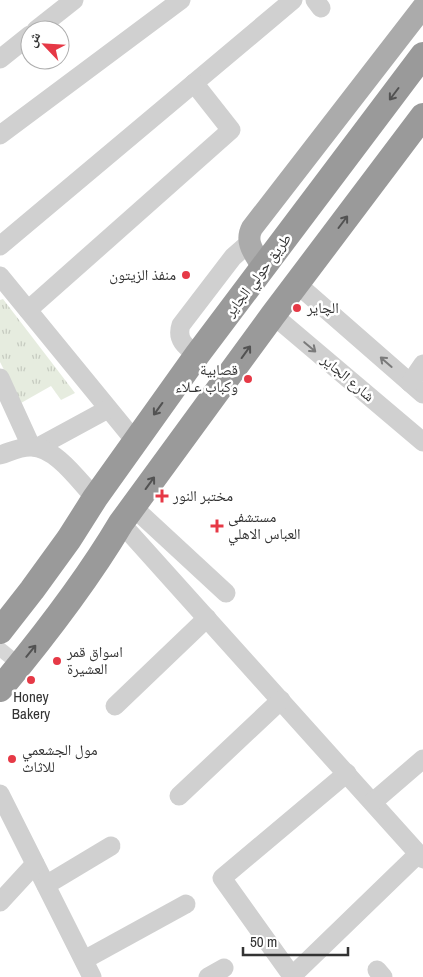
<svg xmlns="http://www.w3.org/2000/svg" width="423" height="977" viewBox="0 0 423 977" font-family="'Archivo Narrow','Noto Naskh Arabic',sans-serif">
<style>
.grass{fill:url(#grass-tufts)}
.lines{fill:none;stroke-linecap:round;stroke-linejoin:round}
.highway-tunnel{stroke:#d6d6d6;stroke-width:26;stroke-dasharray:26 13;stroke-linecap:butt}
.minor{stroke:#d0d0d0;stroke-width:19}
.major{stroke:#ababab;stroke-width:22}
.highway{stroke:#9a9a9a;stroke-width:26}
.oneway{stroke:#525252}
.oneway2{stroke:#7a7a7a}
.poi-dot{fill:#e63946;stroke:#fff;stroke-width:2}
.labels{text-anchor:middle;stroke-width:5;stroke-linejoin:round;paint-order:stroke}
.poi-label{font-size:15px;fill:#333;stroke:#fff;text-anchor:start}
.street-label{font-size:15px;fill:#333;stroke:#fff}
</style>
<defs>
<pattern id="grass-tufts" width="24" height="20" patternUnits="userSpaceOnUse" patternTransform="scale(1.25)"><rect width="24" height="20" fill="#e6ecdf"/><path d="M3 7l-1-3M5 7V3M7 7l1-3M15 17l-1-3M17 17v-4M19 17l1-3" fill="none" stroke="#c6cbc0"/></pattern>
</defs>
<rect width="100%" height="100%" fill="#fff"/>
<path class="grass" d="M3,299L75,393L61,400L51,386L21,403L0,362V300Z"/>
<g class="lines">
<path class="highway-tunnel" d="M0,658L9,647"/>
<g class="minor">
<path d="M315,0L321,8"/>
<path d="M36,30L74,0"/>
<path d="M0,59L30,35"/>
<path d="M0,135L181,0"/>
<path d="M0,246L293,0"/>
<path d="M0,276L135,441"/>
<path d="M297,284L423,394"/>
<path d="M28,310L231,130L194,83"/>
<path d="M273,315L423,442"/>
<path d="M197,355C186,347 176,340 181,325L233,257L249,243"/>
<path d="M0,378L31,446"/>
<path d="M410,383L423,364"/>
<path d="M38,447L108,409"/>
<path d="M0,455C10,452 19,447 30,447C55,446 79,481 95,498"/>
<path d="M133,507L226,593"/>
<path d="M121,523L423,859"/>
<path d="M115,706L207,618"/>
<path d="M347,773L222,878L292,976L418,854"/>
<path d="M0,794L92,977"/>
<path d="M179,796L281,700"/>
<path d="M373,802L423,759"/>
<path d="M46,885L111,846"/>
<path d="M0,902L35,864"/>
<path d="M84,960L186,904"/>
<path d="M377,970L383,977"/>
<path d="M208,977L224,968"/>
</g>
<path class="major" d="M263,268C256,255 244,243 252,228L423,7"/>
<g class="highway">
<path d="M0,631L32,590L69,539L95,498L197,355L423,55"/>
<path d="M0,689C44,636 86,582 121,523L273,315L423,116"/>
</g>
</g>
<defs><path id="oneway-shaft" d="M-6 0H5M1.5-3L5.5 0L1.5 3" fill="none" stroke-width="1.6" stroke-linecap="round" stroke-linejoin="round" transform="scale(1.25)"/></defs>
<g class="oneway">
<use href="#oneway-shaft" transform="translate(394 94) rotate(127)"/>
<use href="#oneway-shaft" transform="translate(343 222) rotate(-53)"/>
<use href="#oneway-shaft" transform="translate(246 352) rotate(-54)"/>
<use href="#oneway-shaft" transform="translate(158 409) rotate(126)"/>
<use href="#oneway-shaft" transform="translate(150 483) rotate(-54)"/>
<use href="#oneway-shaft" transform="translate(31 651) rotate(-51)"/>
</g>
<g class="oneway2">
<use href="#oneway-shaft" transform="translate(310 347) rotate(40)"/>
<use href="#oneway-shaft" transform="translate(386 362) rotate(-139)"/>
</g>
<g class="poi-dot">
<circle cx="186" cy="275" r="5"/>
<circle cx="297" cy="308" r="5"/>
<circle cx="248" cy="379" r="5"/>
<path d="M159.5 488.5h5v5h5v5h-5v5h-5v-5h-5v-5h5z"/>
<path d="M214.5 518.5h5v5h5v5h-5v5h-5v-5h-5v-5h5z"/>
<circle cx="57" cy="661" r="5"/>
<circle cx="31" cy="680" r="5"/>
<circle cx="12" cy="759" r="5"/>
</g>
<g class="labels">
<g class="poi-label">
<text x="176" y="280" text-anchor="end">منفذ الزيتون</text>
<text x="307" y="313">الچاير</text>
<text x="238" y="375" text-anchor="end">قصابية<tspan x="238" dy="17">وكباب عـلاء</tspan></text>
<text x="173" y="501">مختبر النور</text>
<text x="228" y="522">مستشفى<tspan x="228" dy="17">العباس الاهلي</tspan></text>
<text x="67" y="657">اسواق قمر<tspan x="67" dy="17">العشيرة</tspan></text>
<text x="31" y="702" text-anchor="middle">Honey<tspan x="31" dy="17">Bakery</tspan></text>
<text x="22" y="755">مول الجشعمي<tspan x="22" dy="17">للاثاث</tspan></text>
</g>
<g class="street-label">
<text transform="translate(258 275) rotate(-53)" y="5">طريق حولي الجاير</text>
<text transform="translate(348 378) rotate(40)" y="5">شارع الجاير</text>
</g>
</g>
<g transform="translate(45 45) rotate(295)"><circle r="24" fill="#ffffff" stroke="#adadad"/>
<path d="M0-4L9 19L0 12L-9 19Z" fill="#e63946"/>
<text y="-8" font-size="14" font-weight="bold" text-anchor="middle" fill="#333333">ش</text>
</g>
<path d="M243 947v8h105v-8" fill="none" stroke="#333333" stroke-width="2.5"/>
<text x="250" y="947" font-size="15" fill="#333333" stroke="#ffffff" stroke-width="4" paint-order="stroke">50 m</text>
</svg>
